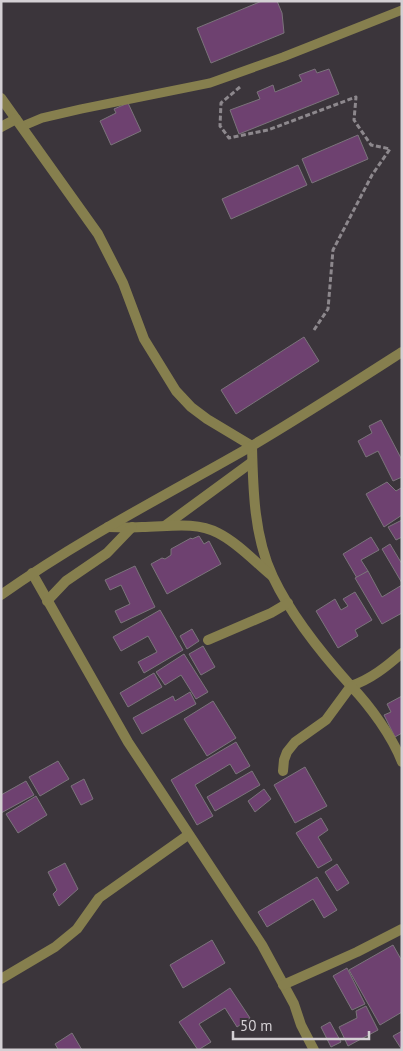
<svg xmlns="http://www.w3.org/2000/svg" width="403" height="1051" viewBox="0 0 403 1051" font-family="'PT Sans',sans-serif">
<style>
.building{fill:#6e4170;stroke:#7b747b}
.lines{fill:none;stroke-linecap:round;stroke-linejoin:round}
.path{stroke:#8d888d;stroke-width:3;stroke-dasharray:5 2.5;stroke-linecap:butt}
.lane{stroke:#867f4e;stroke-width:9}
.street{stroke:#867f4e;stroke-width:10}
</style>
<rect width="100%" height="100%" fill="#3b353b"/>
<g class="building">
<path d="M262,1H277L282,13L284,33L211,63L197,28Z"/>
<path d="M315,69L317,73L329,69L339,94L239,134L230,110L260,99L257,92L273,85L275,92L302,81L299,75Z"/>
<path d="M128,103L141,131L111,145L100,121L116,113L114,109Z"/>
<path d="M358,135L368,159L312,183L302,159Z"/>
<path d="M298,165L307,185L231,219L222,199Z"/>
<path d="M304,337L319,361L236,414L221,390Z"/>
<path d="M381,420L402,460V477L393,481L378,451L366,457L358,441L372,433L369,426Z"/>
<path d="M387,482L396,491L401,488L402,490V515L384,527L366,494Z"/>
<path d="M402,520V537L396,540L388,527Z"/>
<path d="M199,536L204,544L209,541L221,564L167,594L151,564L162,558L165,559L171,555V549L191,538L192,539Z"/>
<path d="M371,537L379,550L361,560L368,571L357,578L343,554Z"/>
<path d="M390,544L402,564V583L382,549Z"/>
<path d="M135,566L155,607L121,623L115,611L130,604L121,585L110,590L105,580Z"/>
<path d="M368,571L382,597L402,585V613L382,624L355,578Z"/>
<path d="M355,592L372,620L355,630L358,636L338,648L316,611L335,599L341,610L348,606L343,599Z"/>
<path d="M160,610L183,650L144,673L138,662L157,652L148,636L121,651L113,637Z"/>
<path d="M192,629L199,641L187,649L180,636Z"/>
<path d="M203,646L215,667L201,675L189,654Z"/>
<path d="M184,654L208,692L196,699L181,675L165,685L156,672Z"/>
<path d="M154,673L162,687L128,707L120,693Z"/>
<path d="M190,692L196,704L142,734L133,718L173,696L175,701Z"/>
<path d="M402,696V733L395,737L384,715L391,712L387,704Z"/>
<path d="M213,701L236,738L207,756L184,719Z"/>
<path d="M236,742L250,766L236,774L230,764L195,785L213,816L197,825L171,780Z"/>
<path d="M58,761L69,779L40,796L29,777Z"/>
<path d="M305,767L327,806L295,823L274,785Z"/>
<path d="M252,771L260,785L215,811L207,797Z"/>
<path d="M84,779L93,799L81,805L71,786Z"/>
<path d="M26,781L34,795L1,813V795Z"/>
<path d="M264,789L271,799L255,812L248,801Z"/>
<path d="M36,796L47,815L18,833L6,814Z"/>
<path d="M321,818L328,830L318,837L332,860L318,868L296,833Z"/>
<path d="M65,863L78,889L59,906L53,894L57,890L48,872Z"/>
<path d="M337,864L349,883L337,891L325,872Z"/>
<path d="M317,877L337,910L324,918L313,899L267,927L258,912Z"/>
<path d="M212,940L225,963L183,988L170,965Z"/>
<path d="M393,945L402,961V1012L380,1025L349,970Z"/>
<path d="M347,968L365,1004L352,1010L333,976Z"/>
<path d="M230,988L250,1018L237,1027L225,1008L199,1024L211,1042L198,1050L179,1022Z"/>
<path d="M366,1006L378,1030L348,1046L339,1027L357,1018L356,1011Z"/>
<path d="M330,1022L341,1042L331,1047L321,1027Z"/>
<path d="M402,1031V1050L393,1036Z"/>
<path d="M72,1033L82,1050H57L58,1049L55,1044Z"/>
</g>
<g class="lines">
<path class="path" d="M240,87L221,103L220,126L229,138L268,130L356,97L354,120L371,145L390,149L372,175L333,250L328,309L314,330"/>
<path class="lane" d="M23,126L42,118L81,109L210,83L283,57L402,10"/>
<g class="street">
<path d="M1,98L98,234L123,283L144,339L176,391L191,407L207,419L252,446C253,489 254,537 273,577C291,615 323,655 351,686C371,679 386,667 402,653"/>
<path d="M1,127L16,119"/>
<path d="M166,525L252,462"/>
<path d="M108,527C119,527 131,528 142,527C167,527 195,521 218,533C238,543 255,562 272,576"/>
<path d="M32,573L128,742L262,945L294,1004L301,1025L314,1050"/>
<path d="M1,595C80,539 166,495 250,447C301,417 352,384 402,352"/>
<path d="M47,601L66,581L107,553L132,527"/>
<path d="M208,640L271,613L288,603"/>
<path d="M283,771L284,760L287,752L295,742L326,720L351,686C370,706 392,736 402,762"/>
<path d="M1,979L55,947L77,929L99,898L188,835"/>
<path d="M283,985L357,952L402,929"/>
</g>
</g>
<rect width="403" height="1051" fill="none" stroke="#d4d0d4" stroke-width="5"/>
<path d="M233 1031v8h136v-8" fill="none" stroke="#d4d0d4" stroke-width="2.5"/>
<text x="240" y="1031" font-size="15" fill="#d4d0d4" stroke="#3b353b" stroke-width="4" paint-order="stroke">50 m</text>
</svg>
